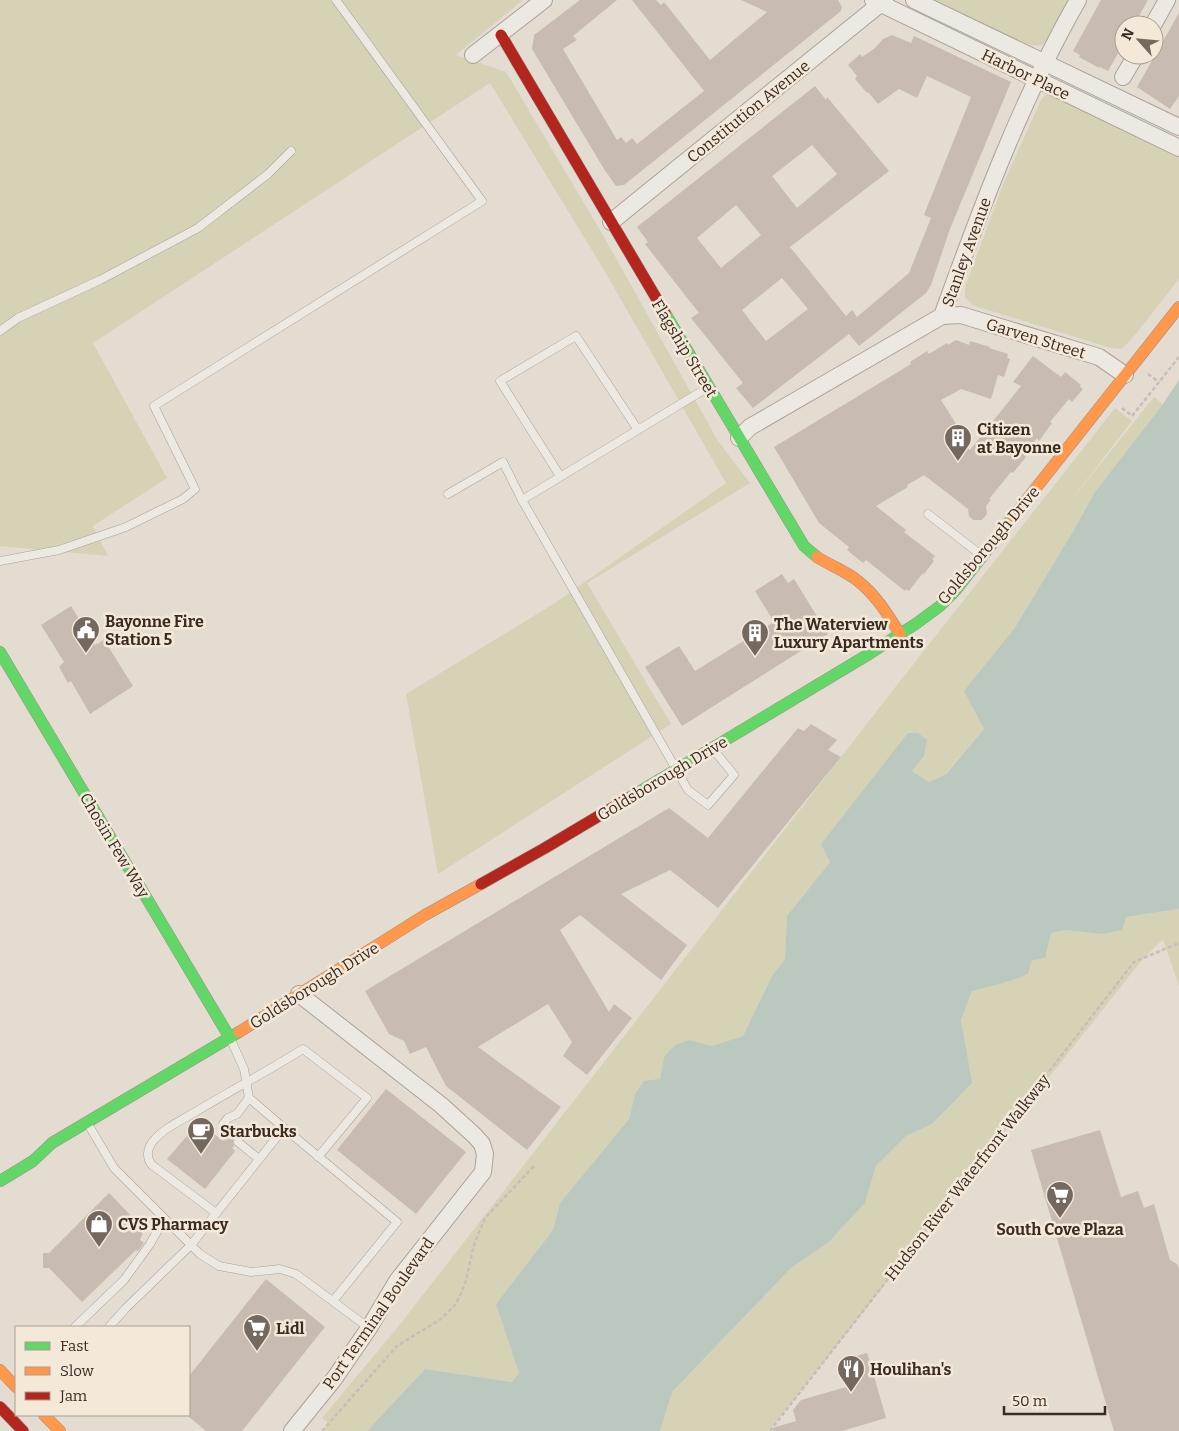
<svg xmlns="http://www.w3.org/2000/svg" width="1179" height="1431" viewBox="0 0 1179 1431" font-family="Bitter,serif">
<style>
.green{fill:#d5d2b5}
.water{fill:#bbc8bf}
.building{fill:#c8bbb2;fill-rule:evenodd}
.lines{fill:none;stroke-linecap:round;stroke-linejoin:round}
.lane-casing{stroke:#aaa299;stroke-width:9}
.street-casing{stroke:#aaa299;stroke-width:18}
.fast-casing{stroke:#99918a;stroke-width:12}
.slow-casing{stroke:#99918a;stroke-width:12}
.jam-casing{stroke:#99918a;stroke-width:12}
.path{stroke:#c5bfb8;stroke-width:2.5;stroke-dasharray:4 2.5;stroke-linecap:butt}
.lane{stroke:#ece8e2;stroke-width:8}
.street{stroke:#ece8e2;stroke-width:16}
.fast{stroke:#63d668;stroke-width:11}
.slow{stroke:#ff974d;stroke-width:11}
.jam{stroke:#b3261e;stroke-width:11}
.labels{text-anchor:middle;stroke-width:5;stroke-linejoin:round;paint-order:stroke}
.street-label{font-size:16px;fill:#392a22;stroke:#f4e9d9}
.poi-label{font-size:16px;font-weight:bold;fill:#392a22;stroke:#f4e9d9;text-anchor:start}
</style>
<rect width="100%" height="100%" fill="#e4dcd1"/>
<g class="green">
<path d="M0,0H523L456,55L506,72L603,235L718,441L750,483L587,583L671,724L438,874L406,694L555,603L726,483L604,270L490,83L93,343L167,478L93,526L108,556L0,546Z"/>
<path d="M934,0H1069L1049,38L1043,45L1029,46Z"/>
<path d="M1045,95L1054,96L1179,157V279L1135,335L1122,349L1111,348L972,305L965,297V287L1004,182L1041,100Z"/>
<path d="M1154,397L1163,404L1095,492L1072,533L1014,629L965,691L984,729L945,774L929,782L912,771L924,756L830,862L787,916L785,959L772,976L743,1036L712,1046L690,1040L664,1057L660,1079L635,1094L629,1119L560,1203L553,1230L496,1304L519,1373L512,1382L425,1369L367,1431H322L329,1424L322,1418L398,1327L890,694L1115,408L1132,421L1065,508Z"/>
<path d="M1179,909V986L1163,939L1142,960L769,1431H660L672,1392L791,1268L829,1242L865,1203L876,1166L906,1136L932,1124L971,1083L961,1020L972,990L1010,981L1031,961L1045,958L1051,933L1066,930L1102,934L1126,917Z"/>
</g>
<path class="water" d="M1179,380V909L1126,917L1122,930L1102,934L1066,930L1051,933L1045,958L1031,961L1028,974L1010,981L972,991L961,1020L972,1083L932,1124L906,1136L876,1166L865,1203L829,1242L791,1268L672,1392L660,1431H367L425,1369L512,1382L519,1373L496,1304L553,1230L560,1203L629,1119L635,1094L644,1081L660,1079L664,1057L675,1045L690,1040L712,1046L743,1036L772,976L785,959L787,916L830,862L821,844L908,733H918L927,740L924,756L912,771L929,782L946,774L984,729L964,691L1014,629L1072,533L1095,492L1163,404Z"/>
<g class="building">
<path d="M580,0H617L573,36L577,40L563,49L617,140L621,137L626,143L632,138L637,144L704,91L632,0H656L661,5L664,2L710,60L767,12L741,0H838L842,7L841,11L624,185L616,186L604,169L532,49L534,35Z"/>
<path d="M1101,0H1148L1134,25H1124V43L1108,71L1100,67L1099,68L1079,57L1080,55L1073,51Z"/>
<path d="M1179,13V96L1170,109L1137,87Z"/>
<path d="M892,35L911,43L914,36L1011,82L950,229L931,285L926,293L859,346L849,334L753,408L736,388L743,383L691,318L699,313L645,244L648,242L637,227L815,86L826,100L827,97L889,171L790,247L846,316L852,310L857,317L909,273L931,218L924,215L971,97L927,76L917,98L899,89L878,104L868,92L867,93L855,79L857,76L848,65L860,54L862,57L875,48L883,39ZM812,145L837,174L797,208L772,176ZM736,205L761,235L721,268L697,238ZM782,278L808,309L766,341L742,310Z"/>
<path d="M956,340L969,345L970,341L990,347L989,348L1008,354L1007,358L1010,359L1004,377L998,375L991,399L961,389L941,400L956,424L954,426L956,430L951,435L970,450L1021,386L1013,382L1033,356L1061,377L1065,372L1081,385L1080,387L1083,389L1072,402L1069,399L1050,422L1052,423L1039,441L1037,438L1024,455L1026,457L1013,473L1011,472L989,499L991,500L986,506L987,514L982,520H973L969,516L968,509L924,475L907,485L908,487L876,506L906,530L904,532L935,556L932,559L934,561L924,574L923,573L909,591L906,589L905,591L866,560L863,563L847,550L849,547L819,523L774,447L911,364L910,362L927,351L929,354L947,343L948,345Z"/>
<path d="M782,574L788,583L794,579L828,634L682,726L645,667L679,646L695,671L774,622L755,591Z"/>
<path d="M71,606L95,645L104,640L133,686L90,714L71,681L68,683L59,667L64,662L41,625Z"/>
<path d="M811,724L837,740L828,750L841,757L718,908L670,870L621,894L687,945L661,980L580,915L560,930L609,1012L614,1004L632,1018L587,1075L563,1056L572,1042L548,1004L478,1047L561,1107L527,1150L446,1086L426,1047L410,1054L404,1041L389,1034L365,991L669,808L708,838L798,728L804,731Z"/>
<path d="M386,1089L466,1152L416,1214L337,1150Z"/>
<path d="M199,1122L223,1141L225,1138L231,1139L233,1132L239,1137H236L233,1141L234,1146L232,1148L235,1151L205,1189L167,1159Z"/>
<path d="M1100,1130L1121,1197L1138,1191L1144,1208L1154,1204L1170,1260L1177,1264L1179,1269V1431H1114L1031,1150Z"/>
<path d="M109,1193L144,1229L140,1240L144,1243L138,1251L136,1250L82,1302L49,1268H43V1253H49Z"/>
<path d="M266,1279L325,1327L242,1431H206L189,1417V1376Z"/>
<path d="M867,1353L870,1362L875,1360L879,1375L874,1376L886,1418L842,1431H773L772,1428L796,1421L793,1410L801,1400L846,1387L840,1367L846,1359Z"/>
</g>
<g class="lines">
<defs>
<g id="lane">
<path d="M0,331L18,318L100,280L198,228L268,174L291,151"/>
<path d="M560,476L500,381L576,336L638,430"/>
<path d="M448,494L503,462L522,500L676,769L688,790L708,805L734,775L713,749"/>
<path d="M522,500L707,388"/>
<path d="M928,514L981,555"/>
<path d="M0,561L59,550L126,527L183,499L195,489L154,406L482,201L336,0"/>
<path d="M88,1124L114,1168L200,1254L219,1266L251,1272L280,1269L296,1274L369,1328"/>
<path d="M284,1128L397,1222L333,1301"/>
<path d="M228,1134L223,1124L228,1118L237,1114L249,1098"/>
<path d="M238,1142L259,1159"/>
<path d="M216,1213L152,1165C146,1158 147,1149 153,1141C164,1128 182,1120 197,1111C232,1090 268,1071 303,1049L367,1098L318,1157"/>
<path d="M75,1327L124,1280L150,1244L164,1219"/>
<path d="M109,1327L126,1308L191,1245L284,1128L249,1098L244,1069L231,1040"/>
</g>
<g id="street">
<path d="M873,0L1179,148"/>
<path d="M914,0L1179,127"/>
<path d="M1153,25L1167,0"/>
<path d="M473,55L544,0"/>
<path d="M1123,77L1136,55"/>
<path d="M611,222L885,0"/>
<path d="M942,316L961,315L1099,357L1125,375"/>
<path d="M739,438L750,427L942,316C981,208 1021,100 1078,0"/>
<path d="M292,1431L334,1379L369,1328L397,1281L483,1172L485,1154L482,1144L475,1136L441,1105L299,994"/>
</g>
<g id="fast">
<path d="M665,313L804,546L817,557"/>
<path d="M0,652L230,1038"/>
<path d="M629,798L869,654L917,623L940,606L955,591L1013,517"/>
<path d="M0,1181L33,1161L52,1143L239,1032"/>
</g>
<g id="slow">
<path d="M1013,517L1179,307"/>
<path d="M817,557C831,566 846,571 858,581C876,595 888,615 900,634"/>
<path d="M239,1032L425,915L481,884"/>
<path d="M0,1370L16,1387"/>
<path d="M44,1415L60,1431"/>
</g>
<g id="jam">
<path d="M501,35L665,313"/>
<path d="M481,884L545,848L629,798"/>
<path d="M0,1407L23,1431"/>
</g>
</defs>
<use href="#lane" class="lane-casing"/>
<use href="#street" class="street-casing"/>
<use href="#fast" class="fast-casing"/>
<use href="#slow" class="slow-casing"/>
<use href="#jam" class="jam-casing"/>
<g class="path">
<path d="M1148,374L1159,382"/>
<path d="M1122,408L1132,416L1179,357"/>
<path d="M322,1431L397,1346L441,1319L456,1304L465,1284L474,1245L485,1218L534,1166"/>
<path d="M770,1431L1134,962L1179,943"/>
</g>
<use href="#lane" class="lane"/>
<use href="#street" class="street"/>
<use href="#fast" class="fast"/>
<use href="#slow" class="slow"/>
<use href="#jam" class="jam"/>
</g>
<defs>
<symbol id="building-pin" viewBox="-11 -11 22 30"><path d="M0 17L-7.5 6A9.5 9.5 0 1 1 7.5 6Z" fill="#75685f" stroke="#f4e9d9"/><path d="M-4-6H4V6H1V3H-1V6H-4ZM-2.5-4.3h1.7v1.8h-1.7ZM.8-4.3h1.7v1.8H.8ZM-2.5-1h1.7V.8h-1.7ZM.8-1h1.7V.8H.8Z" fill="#fff"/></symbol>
<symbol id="civic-pin" viewBox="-11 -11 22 30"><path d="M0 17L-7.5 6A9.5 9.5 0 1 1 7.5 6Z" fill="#75685f" stroke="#f4e9d9"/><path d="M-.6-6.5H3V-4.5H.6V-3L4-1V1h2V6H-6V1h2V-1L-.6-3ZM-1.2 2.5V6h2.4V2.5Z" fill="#fff"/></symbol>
<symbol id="cafe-pin" viewBox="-11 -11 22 30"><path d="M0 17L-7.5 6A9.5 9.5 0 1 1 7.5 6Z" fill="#75685f" stroke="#f4e9d9"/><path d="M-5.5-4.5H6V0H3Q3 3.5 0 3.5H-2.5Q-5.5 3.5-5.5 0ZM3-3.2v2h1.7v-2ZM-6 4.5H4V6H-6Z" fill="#fff"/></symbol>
<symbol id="supermarket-pin" viewBox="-11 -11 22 30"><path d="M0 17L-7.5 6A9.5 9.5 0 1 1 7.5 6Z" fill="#75685f" stroke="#f4e9d9"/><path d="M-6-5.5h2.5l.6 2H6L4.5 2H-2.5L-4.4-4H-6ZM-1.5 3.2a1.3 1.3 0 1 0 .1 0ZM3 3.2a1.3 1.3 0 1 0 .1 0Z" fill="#fff"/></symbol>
<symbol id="shop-pin" viewBox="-11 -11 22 30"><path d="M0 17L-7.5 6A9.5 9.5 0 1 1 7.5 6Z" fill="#75685f" stroke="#f4e9d9"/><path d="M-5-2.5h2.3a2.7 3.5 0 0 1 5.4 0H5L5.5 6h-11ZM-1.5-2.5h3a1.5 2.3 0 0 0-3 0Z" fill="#fff"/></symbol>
<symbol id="restaurant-pin" viewBox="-11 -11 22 30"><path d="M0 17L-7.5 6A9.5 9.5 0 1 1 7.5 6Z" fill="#75685f" stroke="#f4e9d9"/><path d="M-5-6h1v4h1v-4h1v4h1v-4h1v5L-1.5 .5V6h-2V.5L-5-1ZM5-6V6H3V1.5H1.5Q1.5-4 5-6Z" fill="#fff"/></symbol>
</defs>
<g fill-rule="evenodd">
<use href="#building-pin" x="942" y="422" width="32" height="43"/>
<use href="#civic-pin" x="70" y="614" width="32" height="43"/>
<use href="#building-pin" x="739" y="617" width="32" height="43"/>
<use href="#cafe-pin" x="185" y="1115" width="32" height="43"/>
<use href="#supermarket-pin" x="1044" y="1179" width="32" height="43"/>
<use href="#shop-pin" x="83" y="1208" width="32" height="43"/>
<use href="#supermarket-pin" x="241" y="1312" width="32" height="43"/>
<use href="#restaurant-pin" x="835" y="1353" width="32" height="43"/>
</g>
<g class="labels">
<g class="street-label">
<text transform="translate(1026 74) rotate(26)" y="6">Harbor Place</text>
<text transform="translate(748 111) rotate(-39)" y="6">Constitution Avenue</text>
<text transform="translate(966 252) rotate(-70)" y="6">Stanley Avenue</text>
<text transform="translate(1036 338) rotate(17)" y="6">Garven Street</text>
<text transform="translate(685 348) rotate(59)" y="6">Flagship Street</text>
<text transform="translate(988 545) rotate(-50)" y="6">Goldsborough Drive</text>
<text transform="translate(662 778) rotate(-31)" y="6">Goldsborough Drive</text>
<text transform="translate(115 845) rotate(59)" y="6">Chosin Few Way</text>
<text transform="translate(314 985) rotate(-32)" y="6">Goldsborough Drive</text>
<text transform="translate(967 1177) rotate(-52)" y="6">Hudson River Waterfront Walkway</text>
<text transform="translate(378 1313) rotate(-55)" y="6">Port Terminal Boulevard</text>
</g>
<g class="poi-label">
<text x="977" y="435">Citizen<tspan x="977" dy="18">at Bayonne</tspan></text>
<text x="105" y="627">Bayonne Fire<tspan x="105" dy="18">Station 5</tspan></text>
<text x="774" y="630">The Waterview<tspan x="774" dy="18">Luxury Apartments</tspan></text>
<text x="220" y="1137">Starbucks</text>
<text x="118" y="1230">CVS Pharmacy</text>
<text x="1060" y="1235" text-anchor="middle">South Cove Plaza</text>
<text x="276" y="1334">Lidl</text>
<text x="870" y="1375">Houlihan's</text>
</g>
</g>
<rect x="15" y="1326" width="175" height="90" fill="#f4e9d9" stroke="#a99d90"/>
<rect x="25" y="1342" width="25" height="8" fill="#63d668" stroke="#a99d90"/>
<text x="60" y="1351" font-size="15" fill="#392a22">Fast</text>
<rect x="25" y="1367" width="25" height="8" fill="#ff974d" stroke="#a99d90"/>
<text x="60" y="1376" font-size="15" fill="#392a22">Slow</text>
<rect x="25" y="1392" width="25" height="8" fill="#b3261e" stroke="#a99d90"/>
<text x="60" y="1401" font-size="15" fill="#392a22">Jam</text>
<g transform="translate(1139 40) rotate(297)"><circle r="24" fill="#f4e9d9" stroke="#a99d90"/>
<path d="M0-4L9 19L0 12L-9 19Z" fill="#75685f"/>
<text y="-8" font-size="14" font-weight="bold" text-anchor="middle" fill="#392a22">N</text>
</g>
<path d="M1004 1406v8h101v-8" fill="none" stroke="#392a22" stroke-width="2.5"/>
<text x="1012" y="1406" font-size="15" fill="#392a22" stroke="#f4e9d9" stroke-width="4" paint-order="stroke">50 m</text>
</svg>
